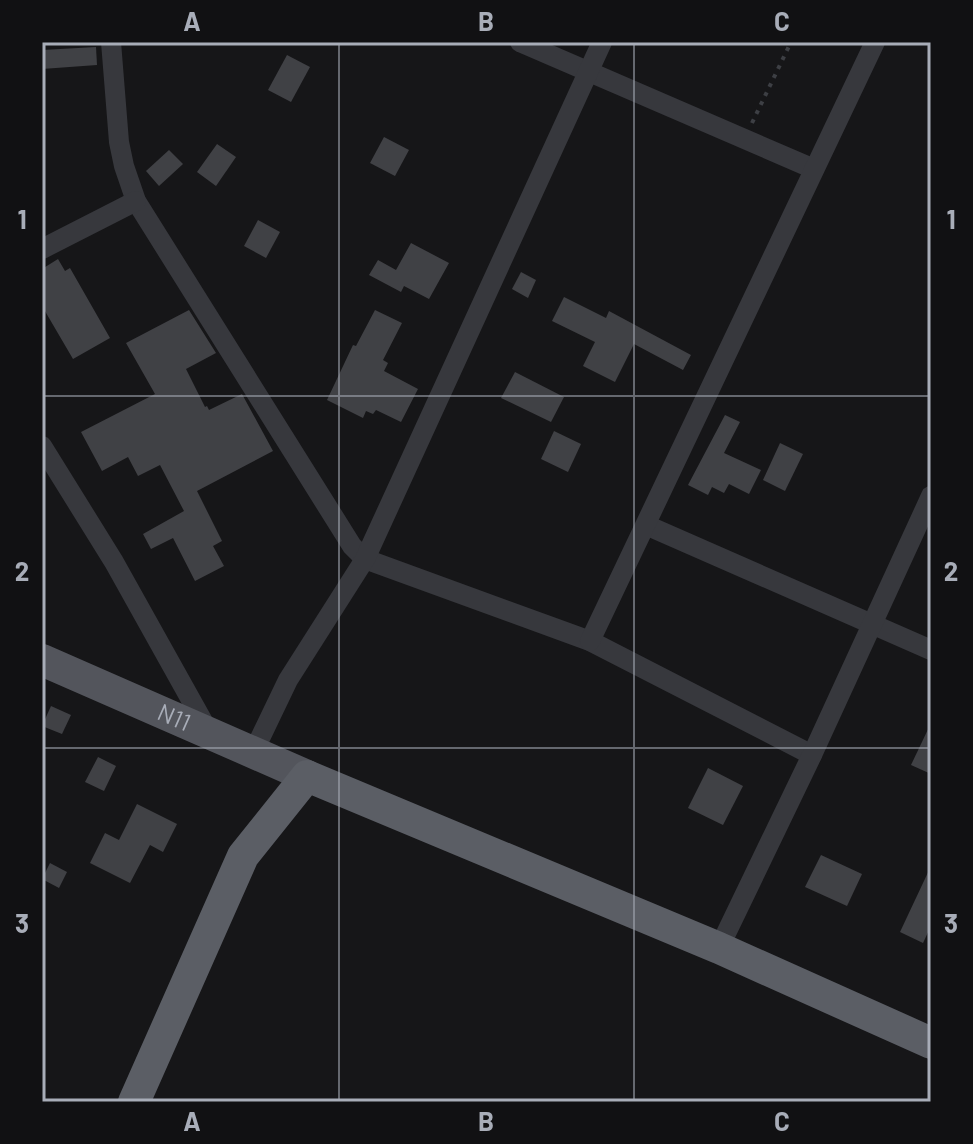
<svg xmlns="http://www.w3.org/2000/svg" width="973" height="1144" viewBox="0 0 973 1144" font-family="Barlow,sans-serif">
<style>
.building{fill:#404145}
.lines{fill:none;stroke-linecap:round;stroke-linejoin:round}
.path{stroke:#3d3f44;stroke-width:4;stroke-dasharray:4 6;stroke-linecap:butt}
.minor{stroke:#37383d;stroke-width:20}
.primary{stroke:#53555c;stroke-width:32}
.trunk{stroke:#5b5e65;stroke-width:32}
.grid{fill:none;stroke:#a8adb8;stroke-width:2;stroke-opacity:0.55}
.labels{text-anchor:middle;stroke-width:6;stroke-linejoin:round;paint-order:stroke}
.street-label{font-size:24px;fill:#a8adb8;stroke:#111113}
.neatline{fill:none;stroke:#a8adb8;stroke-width:3}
.grid-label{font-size:26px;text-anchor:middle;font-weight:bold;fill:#a8adb8}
</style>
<rect width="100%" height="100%" fill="#161618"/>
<g class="building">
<path d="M96,47L97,65L42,69V50Z"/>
<path d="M287,55L310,67L291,102L268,90Z"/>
<path d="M384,137L409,150L395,176L370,163Z"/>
<path d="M217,144L236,157L216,186L197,172Z"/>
<path d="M169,150L183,164L159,186L146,171Z"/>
<path d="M258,220L280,232L266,258L244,246Z"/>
<path d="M411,243L449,263L429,299L404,286L401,292L369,275L378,260L396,270Z"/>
<path d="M58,259L65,271L70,268L110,338L73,359L42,306V269Z"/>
<path d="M521,272L536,280L528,298L512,289Z"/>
<path d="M564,297L606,318L609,311L691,355L683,370L634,344L615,382L583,366L595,342L552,321Z"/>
<path d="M189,310L216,353L186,369L205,407L207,406L209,410L242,394L273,451L197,491L222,541L213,546L224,566L195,581L173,538L151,549L143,534L184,511L160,465L138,476L128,457L102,471L81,432L155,394L126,343Z"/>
<path d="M375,310L402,323L383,360L388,363L384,371L418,389L401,422L376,410L373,414L366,411L363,418L327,400L353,345L356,346Z"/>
<path d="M515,372L564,397L551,422L501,398Z"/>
<path d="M725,415L740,422L724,453L761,470L749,494L729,484L724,493L712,487L708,495L688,485Z"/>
<path d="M554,431L581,444L568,472L541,459Z"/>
<path d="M780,443L803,454L785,491L763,480Z"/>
<path d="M51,706L71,715L62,734L42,726Z"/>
<path d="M931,723V774L911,765Z"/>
<path d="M98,757L116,766L104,791L85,782Z"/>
<path d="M708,768L743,786L723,825L688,808Z"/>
<path d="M137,804L177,824L163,852L150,845L130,883L90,863L105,833L119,840Z"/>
<path d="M821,855L862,874L847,906L805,887Z"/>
<path d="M50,863L67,872L59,888L42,879Z"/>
<path d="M931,866V926L923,943L900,932Z"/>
</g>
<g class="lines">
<path class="path" d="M752,123L791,42"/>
<g class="minor">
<path d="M111,42L119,142L124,166L136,201L352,546L365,559L590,641L812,755"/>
<path d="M520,42L814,169"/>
<path d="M42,249L136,201"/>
<path d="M42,446L114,562L210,734"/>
<path d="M646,525L931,650"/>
<path d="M590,641L875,42"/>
<path d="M253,753L288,680L365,559L602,42"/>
<path d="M719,948L812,755L931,496"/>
</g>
<path class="primary" id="s1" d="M42,660L307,776"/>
<path class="trunk" d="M134,1102L243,856L307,776L719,948L931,1043"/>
</g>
<path class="grid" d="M339,42V1102M634,42V1102M42,396H931M42,748H931"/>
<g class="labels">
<g class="street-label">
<text dy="8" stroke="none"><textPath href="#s1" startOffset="144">N11</textPath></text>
</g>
</g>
<rect width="973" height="1144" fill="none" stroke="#111113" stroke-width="88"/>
<rect x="44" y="44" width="885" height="1056" class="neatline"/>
<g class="grid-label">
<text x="192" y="31">A</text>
<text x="486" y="31">B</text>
<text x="782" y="31">C</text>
<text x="22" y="229">1</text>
<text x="951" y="229">1</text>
<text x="22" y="581">2</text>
<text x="951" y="581">2</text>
<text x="22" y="933">3</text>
<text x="951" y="933">3</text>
<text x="192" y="1131">A</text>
<text x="486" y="1131">B</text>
<text x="782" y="1131">C</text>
</g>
</svg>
